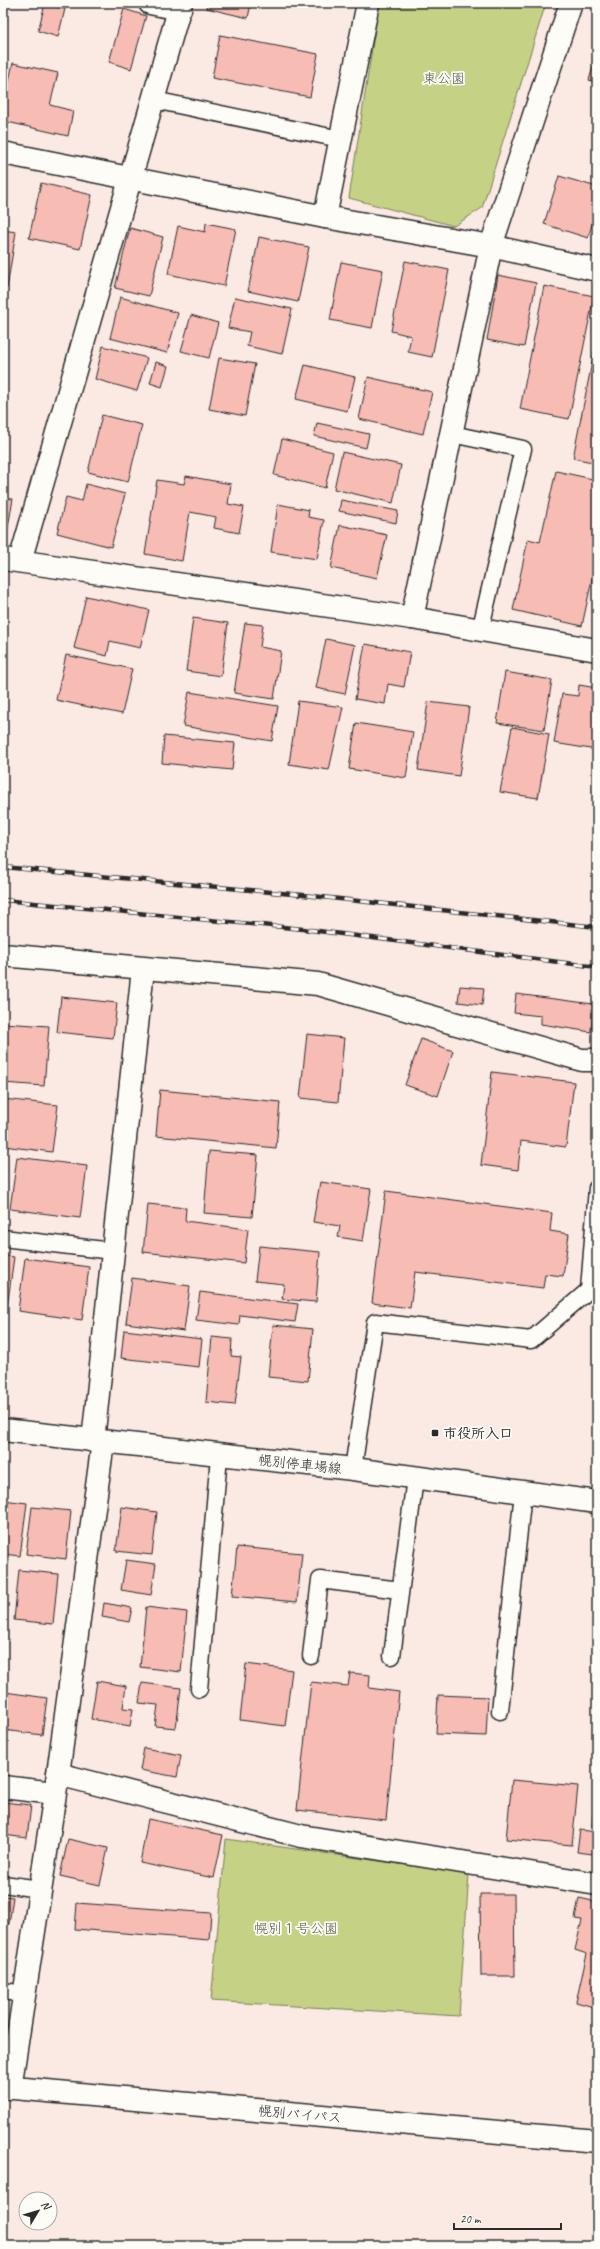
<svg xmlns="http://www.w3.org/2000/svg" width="600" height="2249" viewBox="0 0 600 2249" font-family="Caveat,'Klee One',sans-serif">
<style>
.green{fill:#c5d185;stroke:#787e58}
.building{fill:#f7bcb4;stroke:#2b2b2b}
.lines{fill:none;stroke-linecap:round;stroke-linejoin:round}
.lane-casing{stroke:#2b2b2b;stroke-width:19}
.street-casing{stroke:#2b2b2b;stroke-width:25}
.secondary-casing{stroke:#2b2b2b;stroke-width:25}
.highway-casing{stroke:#2b2b2b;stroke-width:25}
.lane{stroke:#fdfcf7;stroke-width:16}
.street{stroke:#fdfcf7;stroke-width:22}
.secondary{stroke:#fdfcf7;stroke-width:22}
.highway{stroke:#fdfcf7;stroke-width:22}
.rail-casing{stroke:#2b2b2b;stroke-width:4.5}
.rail{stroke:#fdfcf7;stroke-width:3;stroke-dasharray:9;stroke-linecap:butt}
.poi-dot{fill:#2b2b2b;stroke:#fdfcf7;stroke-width:1.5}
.labels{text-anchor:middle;stroke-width:3.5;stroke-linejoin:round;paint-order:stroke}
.park-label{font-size:14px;fill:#595d46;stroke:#fdfcf7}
.poi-label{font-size:14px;font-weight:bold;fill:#2b2b2b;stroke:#fdfcf7;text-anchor:start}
.street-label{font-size:14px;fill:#2b2b2b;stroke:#fdfcf7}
</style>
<rect width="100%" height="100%" fill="#fbe9e3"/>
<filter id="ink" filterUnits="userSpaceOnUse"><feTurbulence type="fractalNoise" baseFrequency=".025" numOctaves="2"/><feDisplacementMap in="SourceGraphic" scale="8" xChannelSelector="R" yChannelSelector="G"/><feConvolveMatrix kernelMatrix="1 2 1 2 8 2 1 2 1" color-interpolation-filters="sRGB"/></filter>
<g filter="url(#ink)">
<g class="green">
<path d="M379,3H546L482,208L454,226L349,198Z"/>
<path d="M226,1839L469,1874L459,2016L211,2001Z"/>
</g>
<g class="building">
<path d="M207,3H251L248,18L206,8Z"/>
<path d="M45,4L65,9L58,37L38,31Z"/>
<path d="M124,9L146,16L131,69L109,62Z"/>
<path d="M220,35L318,54L310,97L212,78Z"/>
<path d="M597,54V83L589,80Z"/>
<path d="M13,63L58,73L50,105L73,111L68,136L3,121V107Z"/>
<path d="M559,176L597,187V208L588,238L544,224Z"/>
<path d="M41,183L92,195L80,249L29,238Z"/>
<path d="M206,223L236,229L224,286L168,274L178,226L205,232Z"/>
<path d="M130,228L163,237L149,296L115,288Z"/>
<path d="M3,230L16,232L7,288L3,287Z"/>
<path d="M259,237L309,247L298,302L248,291Z"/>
<path d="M405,261L449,270L432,357L408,352L411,336L391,331Z"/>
<path d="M341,262L383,270L372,328L330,320Z"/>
<path d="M498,275L536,283L524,347L487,340Z"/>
<path d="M544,286L594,296L569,419L520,409Z"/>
<path d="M120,297L178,313L167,353L110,338Z"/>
<path d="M235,297L292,309L282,354L247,346L250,332L228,328Z"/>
<path d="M3,298L6,299L3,316Z"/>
<path d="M191,315L218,323L209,358L181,351Z"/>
<path d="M597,337V463L573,458Z"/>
<path d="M103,346L147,358L137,391L95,379Z"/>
<path d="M219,358L255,364L245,416L209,409Z"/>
<path d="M156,362L168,366L162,387L150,383Z"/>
<path d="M305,365L355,377L347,411L296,399Z"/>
<path d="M368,377L432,392L423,434L359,419Z"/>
<path d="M102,415L142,425L128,482L88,472Z"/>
<path d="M317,423L369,434L366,448L314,436Z"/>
<path d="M282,439L333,452L325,488L274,475Z"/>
<path d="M342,452L401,465L393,503L334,489Z"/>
<path d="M556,471L597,480V556L582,626L513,610L528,539L540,542Z"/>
<path d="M186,476L231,484L228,504L244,507L239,533L214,528L216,517L190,512L182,561L145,554L157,480L184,484Z"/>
<path d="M86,484L125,494L111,547L57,533L66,497L82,501Z"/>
<path d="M3,498L13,499L7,533L3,532Z"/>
<path d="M341,500L398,511L396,523L339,511Z"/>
<path d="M278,504L309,510L308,517L324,520L317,559L271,552Z"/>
<path d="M340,525L387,535L377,578L331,568Z"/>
<path d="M86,596L149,610L140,648L110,641L107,656L74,648Z"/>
<path d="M193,618L228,623L221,676L186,671Z"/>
<path d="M245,623L263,625L260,647L281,651L274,699L234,693Z"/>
<path d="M326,639L355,645L345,694L316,688Z"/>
<path d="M365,644L410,652L404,687L388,684L385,704L355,699Z"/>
<path d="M66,655L132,669L122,714L56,700Z"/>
<path d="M505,672L552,680L544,730L497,723Z"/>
<path d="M579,685L597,688V750L554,743L562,694L578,696Z"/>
<path d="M189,692L278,706L272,741L183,726Z"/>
<path d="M298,701L343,707L329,770L289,764Z"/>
<path d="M428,702L469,707L459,776L418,770Z"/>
<path d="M356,723L413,732L406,778L349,769Z"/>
<path d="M512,727L549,734L538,798L500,792Z"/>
<path d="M164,736L235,743L232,770L162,763Z"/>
<path d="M460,986L484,988L482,1005L458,1002Z"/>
<path d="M516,994L593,1004L591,1032L541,1024V1016L514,1013Z"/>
<path d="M61,997L117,1003L113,1038L57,1032Z"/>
<path d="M3,1023L49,1026L44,1086L3,1083Z"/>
<path d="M307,1034L344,1038L338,1102L300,1098Z"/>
<path d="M421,1039L453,1051L438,1096L405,1085Z"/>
<path d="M492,1072L574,1082L566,1147L521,1141L518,1170L481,1165Z"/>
<path d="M160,1090L280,1102L276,1148L156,1136Z"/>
<path d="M3,1099L58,1105L52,1152L3,1146Z"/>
<path d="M209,1151L258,1155L252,1217L204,1213Z"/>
<path d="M17,1157L87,1166L80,1218L10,1209Z"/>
<path d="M320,1182L371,1189L363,1241L338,1237L340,1226L313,1222Z"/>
<path d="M386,1191L552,1213L550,1231L569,1234L563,1276L545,1274L543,1288L415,1272L410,1308L372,1303Z"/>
<path d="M148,1204L186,1208L185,1221L248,1229L244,1263L143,1252Z"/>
<path d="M259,1246L320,1252L316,1302L282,1299L284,1284L255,1281Z"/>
<path d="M3,1255L14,1257L7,1308L3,1307Z"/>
<path d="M25,1258L89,1267L82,1320L18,1311Z"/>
<path d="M132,1278L190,1286L184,1331L126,1323Z"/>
<path d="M200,1292L298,1304L295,1322L240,1315L239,1325L196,1320Z"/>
<path d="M273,1325L313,1329L308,1381L268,1377Z"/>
<path d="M124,1330L202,1339L199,1367L121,1358Z"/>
<path d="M212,1337L232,1339L231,1356L241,1357L235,1405L206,1402Z"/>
<path d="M3,1500L27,1503L20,1556L3,1554Z"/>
<path d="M32,1507L71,1511L66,1559L26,1554Z"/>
<path d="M122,1507L157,1512L152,1555L116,1551Z"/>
<path d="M237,1547L302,1553L297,1602L232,1596Z"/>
<path d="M126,1560L156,1564L151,1595L121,1590Z"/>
<path d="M3,1561L8,1562L4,1613H3Z"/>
<path d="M19,1570L58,1574L53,1624L14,1620Z"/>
<path d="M104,1603L132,1608L129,1622L102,1617Z"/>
<path d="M146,1607L187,1612L181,1672L140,1667Z"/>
<path d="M246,1664L292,1670L285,1726L240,1720Z"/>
<path d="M350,1673L370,1675L369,1688L399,1692L386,1820L297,1810L311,1682L348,1686Z"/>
<path d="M97,1681L126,1686L123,1708L133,1709L130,1726L91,1719Z"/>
<path d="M142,1683L181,1688L176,1728L155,1726L158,1705L139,1703Z"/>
<path d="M5,1692L47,1698L42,1735L3,1730Z"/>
<path d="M438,1695L488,1697L486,1736L436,1734Z"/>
<path d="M144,1748L181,1755L177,1777L140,1770Z"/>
<path d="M512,1780L578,1786L572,1845L506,1839Z"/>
<path d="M596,1786H597V1827L592,1826Z"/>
<path d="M3,1802L31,1805L27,1838L3,1835Z"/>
<path d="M148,1819L223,1835L214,1878L140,1863Z"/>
<path d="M580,1830L597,1832L593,1854L577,1852Z"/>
<path d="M68,1839L108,1848L100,1885L60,1876Z"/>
<path d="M480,1894H514L515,1976H481Z"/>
<path d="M3,1896L13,1897L9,1924L3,1923Z"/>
<path d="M579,1898L597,1902V2008L576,2002L587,1954L575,1950L582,1920L575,1919Z"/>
<path d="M77,1903L211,1913L209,1940L75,1929Z"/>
</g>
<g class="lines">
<defs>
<g id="lane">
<path d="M154,100L340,139"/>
<path d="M452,434L523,449L480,631"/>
<path d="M3,1238L112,1251"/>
<path d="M353,1469L375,1322L531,1340L589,1290L597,1188"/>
<path d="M311,1656L320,1580L400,1590"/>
<path d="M392,1656L415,1478"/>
<path d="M199,1689L219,1456"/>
<path d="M500,1711L523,1492"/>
<path d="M3,1884L40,1889"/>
<path d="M3,1991L24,1994"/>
</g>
<g id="street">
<path d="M150,3L180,9"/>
<path d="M3,153L325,217L491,246L597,270"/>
<path d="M325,217L368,3"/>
<path d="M20,561L181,3"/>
<path d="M412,618L491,246L571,3"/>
<path d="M3,955L318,984L582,1060H597"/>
<path d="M93,1441L143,969"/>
<path d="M58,1774L301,1836L597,1884"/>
<path d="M3,1787L54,1793"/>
<path d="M10,2088L58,1774L103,1442"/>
</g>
<g id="secondary">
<path d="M3,559L412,618L597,650"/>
<path d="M3,1430L353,1469L597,1502"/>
</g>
<path id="highway" d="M3,2087L597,2141"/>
</defs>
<use href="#lane" class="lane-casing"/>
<use href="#street" class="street-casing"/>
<use href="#secondary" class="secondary-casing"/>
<use href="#highway" class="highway-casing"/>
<use href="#lane" class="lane"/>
<use href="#street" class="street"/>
<use href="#secondary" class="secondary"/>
<use href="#highway" class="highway"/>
<defs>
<g id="rail">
<path d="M3,867L303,895L597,927"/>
<path d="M3,900L303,929L597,967"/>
</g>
</defs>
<use href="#rail" class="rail-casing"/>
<use href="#rail" class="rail"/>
</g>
</g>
<rect class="poi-dot" x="431" y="1429" width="8" height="8" rx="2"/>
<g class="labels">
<g class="park-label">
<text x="444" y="83">東公園</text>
<text x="296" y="1933">幌別１号公園</text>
</g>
<g class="poi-label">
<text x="443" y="1438">市役所入口</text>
</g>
<g class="street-label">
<text transform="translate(300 1464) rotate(6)" y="5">幌別停車場線</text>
<text transform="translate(300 2114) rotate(5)" y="5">幌別バイパス</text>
</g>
</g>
<rect width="600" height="2249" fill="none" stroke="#fdfcf7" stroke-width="16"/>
<rect x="8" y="8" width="584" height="2233" fill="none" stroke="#2b2b2b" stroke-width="1.5" filter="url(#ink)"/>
<g transform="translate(38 2211) rotate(52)"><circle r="19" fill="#fdfcf7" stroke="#a9a8a5"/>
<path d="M0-3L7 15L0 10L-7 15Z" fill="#2b2b2b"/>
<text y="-6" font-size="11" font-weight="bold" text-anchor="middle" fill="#2b2b2b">N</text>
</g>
<path d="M454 2223v6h107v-6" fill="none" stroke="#2b2b2b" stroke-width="2"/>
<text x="460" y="2223" font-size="12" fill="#2b2b2b" stroke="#fdfcf7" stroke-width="3" paint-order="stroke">20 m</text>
</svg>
